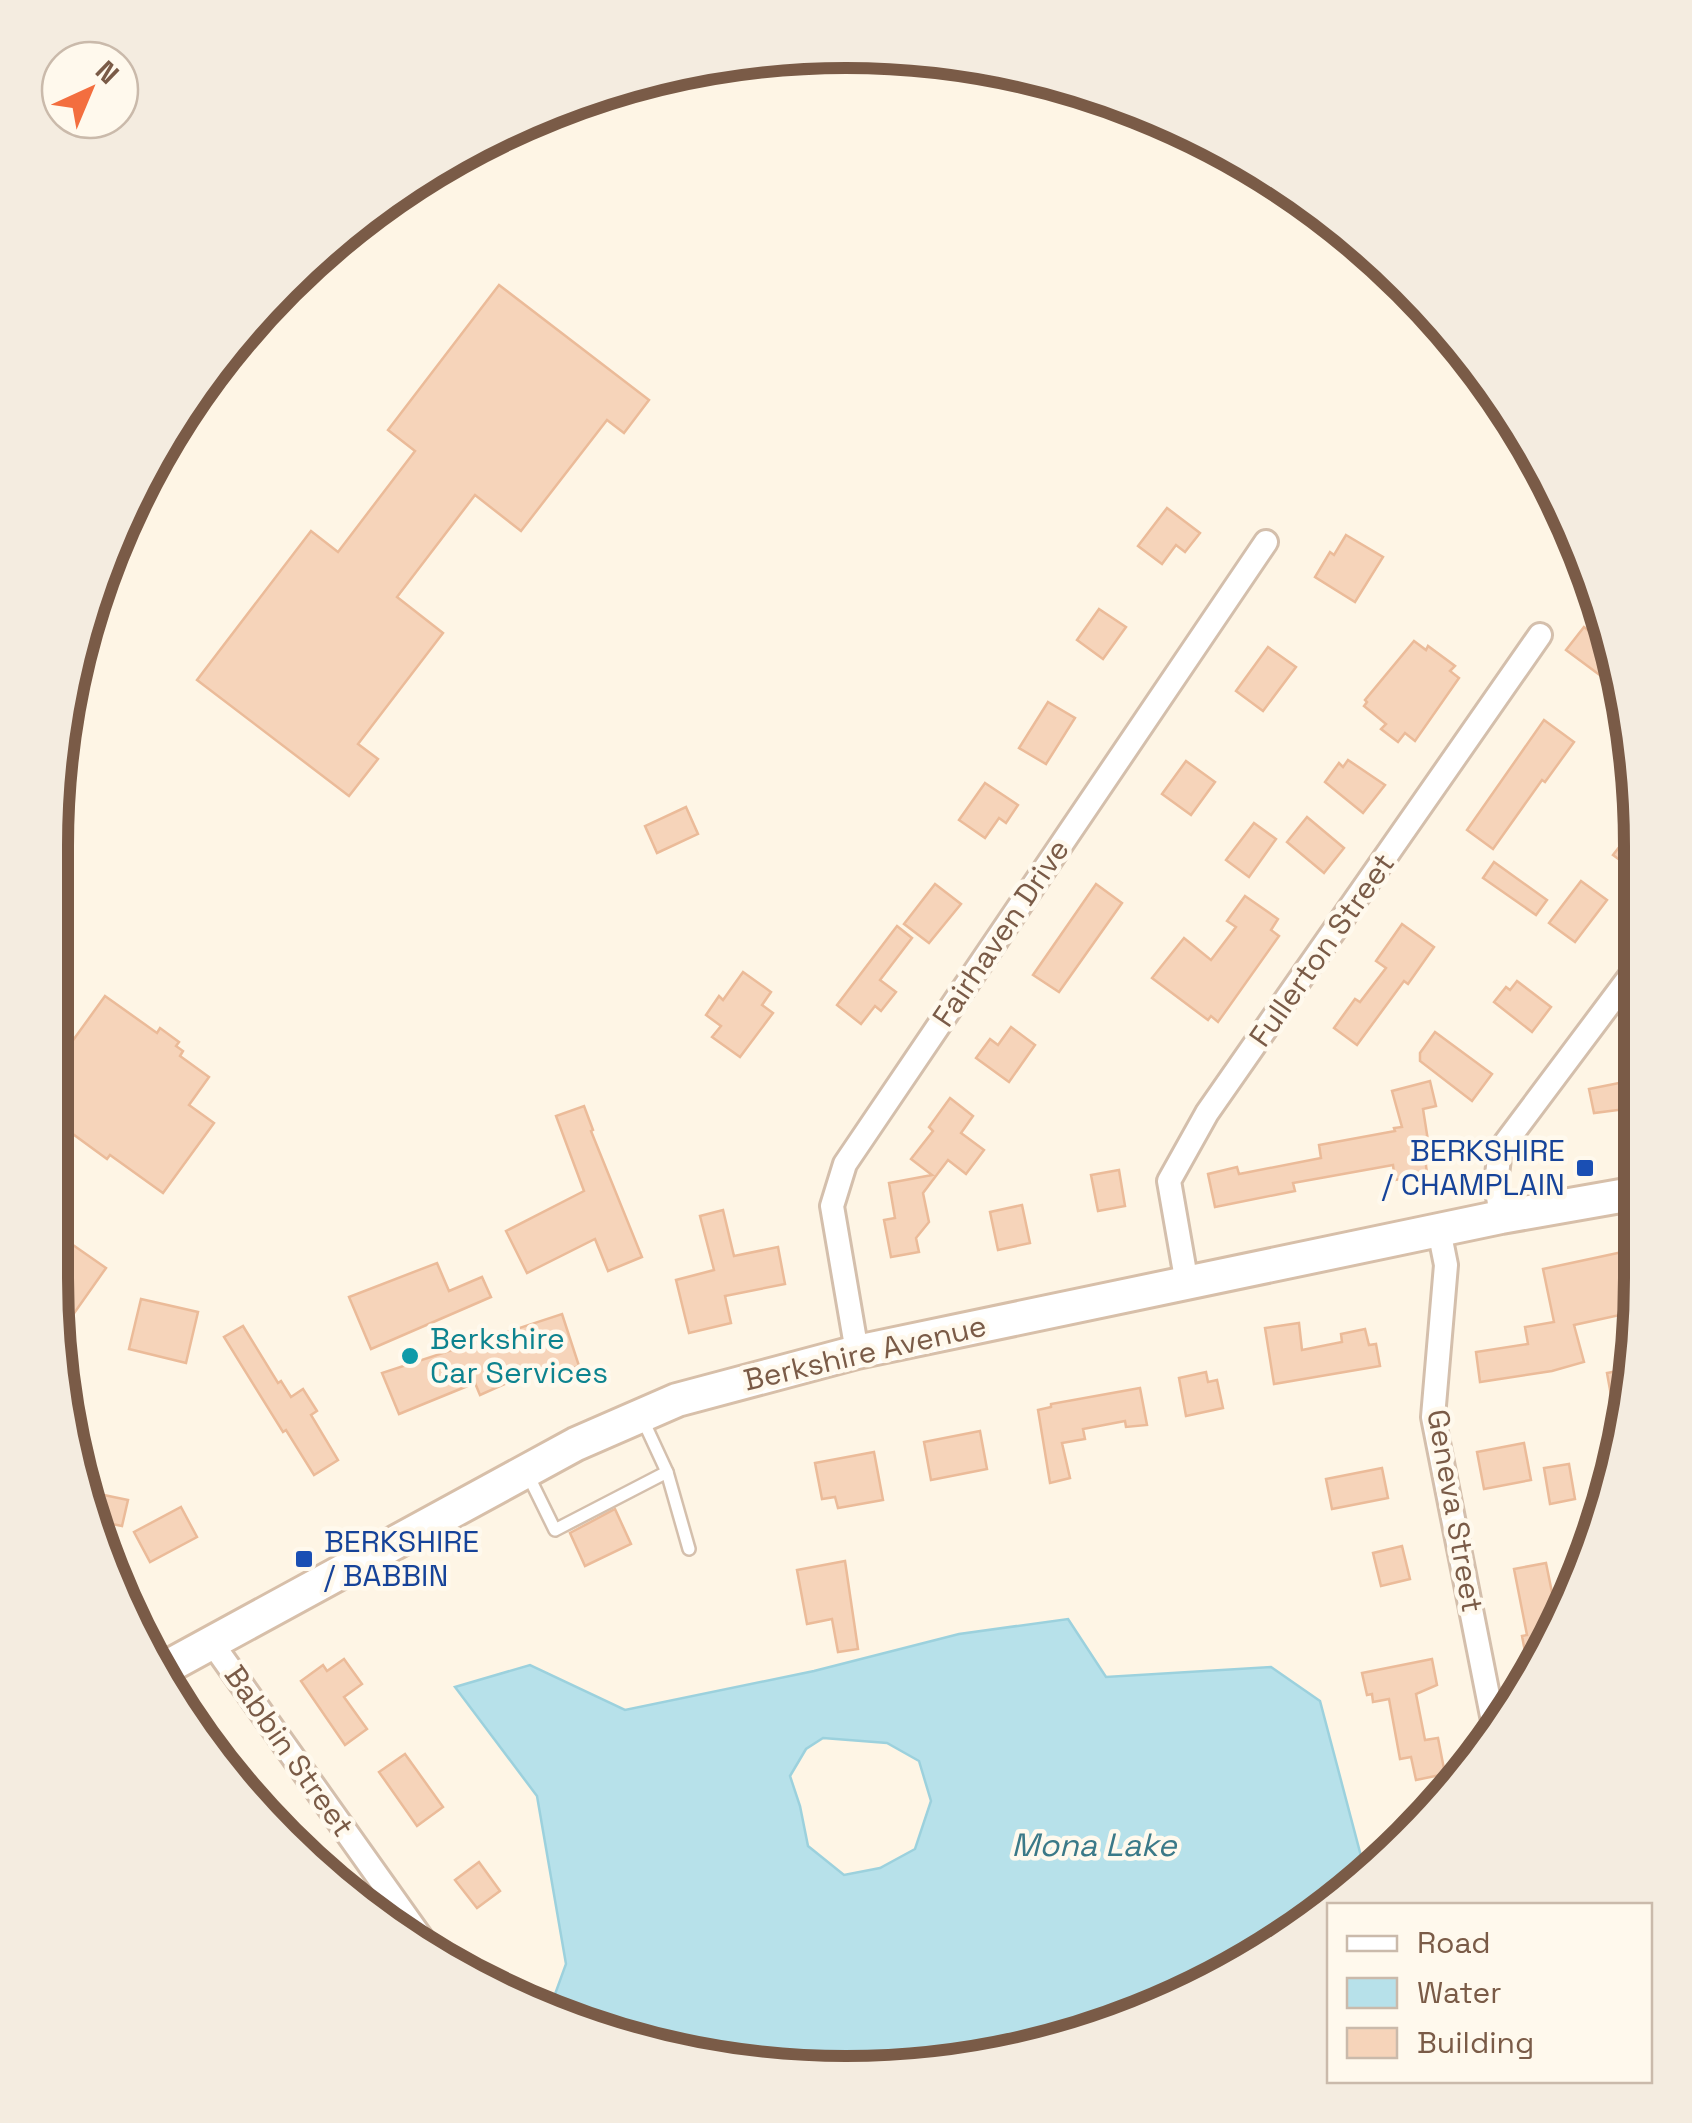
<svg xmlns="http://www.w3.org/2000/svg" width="1692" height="2123" viewBox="0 0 1692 2123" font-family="'Space Grotesk',sans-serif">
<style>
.water{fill:#b7e1ea;stroke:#9cd1dd;stroke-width:2.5;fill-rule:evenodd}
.building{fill:#f6d4ba;stroke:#ebbb99;stroke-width:2.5}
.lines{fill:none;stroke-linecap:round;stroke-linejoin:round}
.service-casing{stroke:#d4bfac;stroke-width:16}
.minor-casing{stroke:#d4bfac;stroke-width:28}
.secondary-casing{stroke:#d7bfa9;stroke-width:38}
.service{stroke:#fff;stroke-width:11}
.minor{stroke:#fff;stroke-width:22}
.secondary{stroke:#fff;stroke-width:32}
.transit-dot{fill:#1a4fb4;stroke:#fff9ed;stroke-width:4}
.culture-dot{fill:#0f9aa8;stroke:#fff9ed;stroke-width:4}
.labels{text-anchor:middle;stroke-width:9;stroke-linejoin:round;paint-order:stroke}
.street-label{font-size:30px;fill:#7a5b47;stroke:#fff9ed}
.transit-label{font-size:30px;fill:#164399;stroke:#fff9ed;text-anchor:end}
.culture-label{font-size:30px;fill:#0d838f;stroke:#fff9ed;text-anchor:start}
.water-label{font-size:32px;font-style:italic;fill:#3b7988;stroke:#fff9ed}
.rim{fill:none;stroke:#7a5b47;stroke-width:12}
</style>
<rect width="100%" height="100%" fill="#fef5e5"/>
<path class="water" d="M1068,1619L1106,1677L1271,1667L1320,1701L1361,1856L1376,1870L1243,1967L1051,2046L845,2073L639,2046L550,2008L566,1964L537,1796L455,1687L530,1665L625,1710L814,1671L959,1634ZM823,1738L887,1743L919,1761L931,1801L915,1849L880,1868L844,1875L808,1846L800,1806L790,1776L806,1749Z"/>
<g class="building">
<path d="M499,285L649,400L624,433L607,420L521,531L475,495L397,597L443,633L358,744L378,759L349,796L197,680L311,531L338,552L415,451L388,430Z"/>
<path d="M1167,508L1200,533L1185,552L1176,545L1162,564L1138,546Z"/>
<path d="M1346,535L1383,557L1355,602L1315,577L1330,552L1334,555Z"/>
<path d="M1099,609L1126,627L1103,659L1077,640Z"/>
<path d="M1584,627L1617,652L1601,676L1566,650Z"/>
<path d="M1414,641L1426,650L1428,646L1455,666L1450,671L1459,678L1415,741L1405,733L1398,742L1381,729L1386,724L1364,706L1367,702L1365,700Z"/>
<path d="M1268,647L1296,667L1263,711L1236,691Z"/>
<path d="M1048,702L1075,718L1046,764L1019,748Z"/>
<path d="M1544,720L1574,742L1545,782L1542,780L1493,849L1467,830Z"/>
<path d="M1348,760L1385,785L1363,813L1325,782L1339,763L1343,767Z"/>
<path d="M1186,761L1215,782L1191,815L1162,794Z"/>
<path d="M985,783L1018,805L1006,823L999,818L985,838L959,820Z"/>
<path d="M686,807L698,834L657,853L645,826Z"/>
<path d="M1307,817L1344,848L1324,873L1287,842Z"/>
<path d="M1640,820L1639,849V874L1613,855Z"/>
<path d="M1254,823L1276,839L1249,877L1226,860Z"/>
<path d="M1494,862L1547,900L1536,915L1483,878Z"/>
<path d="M1581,881L1607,900L1575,942L1549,923Z"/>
<path d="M935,884L961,904L929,943L904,924Z"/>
<path d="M1096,884L1122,903L1059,992L1033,975Z"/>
<path d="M1245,896L1278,919L1271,930L1279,936L1218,1022L1211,1016L1208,1020L1152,978L1184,938L1211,960L1236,927L1227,921Z"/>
<path d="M1402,924L1434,947L1408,984L1404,981L1357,1045L1334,1028L1355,999L1360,1002L1386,968L1376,961Z"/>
<path d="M897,926L912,938L880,980L896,992L881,1011L875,1006L861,1024L837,1005Z"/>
<path d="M743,972L771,992L762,1005L773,1013L740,1057L712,1037L721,1026L706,1015L719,996L723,1000Z"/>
<path d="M1517,981L1551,1007L1532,1032L1494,1002L1506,987L1510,990Z"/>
<path d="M105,996L157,1033L160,1028L179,1042L176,1046L183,1051L180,1056L209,1077L189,1105L214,1123L163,1193L110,1155L107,1159L51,1118V1063L62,1047L66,1050Z"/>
<path d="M1011,1027L1035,1045L1009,1082L976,1058L990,1039L998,1045Z"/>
<path d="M1435,1032L1492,1074L1472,1101L1420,1061V1053Z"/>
<path d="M1634,1080V1108L1594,1113L1589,1089Z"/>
<path d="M1430,1081L1436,1106L1423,1109L1429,1147L1424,1148L1427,1174L1395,1180L1393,1165L1293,1183L1295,1191L1215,1207L1208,1174L1237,1167L1239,1174L1321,1158L1319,1145L1395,1131L1394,1128L1402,1127L1392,1091Z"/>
<path d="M950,1098L973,1116L961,1133L984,1150L966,1174L948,1160L923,1193L929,1222L916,1238L919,1252L891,1257L884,1220L895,1218L889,1183L932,1175L911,1159L933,1131L929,1127Z"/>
<path d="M584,1106L593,1130L591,1131L642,1257L608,1271L595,1239L527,1273L506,1231L584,1191L556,1116Z"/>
<path d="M1119,1170L1125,1206L1098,1211L1091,1175Z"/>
<path d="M1022,1205L1030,1243L998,1250L990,1212Z"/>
<path d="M723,1210L734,1256L778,1247L785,1284L725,1296L731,1323L689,1333L676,1280L714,1270L700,1216Z"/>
<path d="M50,1229L106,1268L58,1336L50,1277Z"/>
<path d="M1627,1251L1630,1266L1629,1313L1574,1325L1584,1362L1552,1371L1480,1382L1476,1352L1528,1344L1525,1327L1554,1322L1543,1269Z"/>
<path d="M437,1263L449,1291L482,1277L491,1297L371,1349L349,1297Z"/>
<path d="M141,1299L198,1312L186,1363L129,1349Z"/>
<path d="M562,1314L579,1366L551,1375L547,1365L480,1395L475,1383L399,1414L382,1373Z"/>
<path d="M1299,1323L1302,1350L1342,1342L1341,1334L1365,1329L1369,1345L1376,1344L1380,1366L1274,1384L1265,1328Z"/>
<path d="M243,1326L278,1383L281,1381L291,1397L303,1389L317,1411L311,1415L338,1460L314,1475L286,1430L283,1432L224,1337Z"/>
<path d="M1628,1369L1627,1428L1617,1429L1607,1373Z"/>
<path d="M1206,1372L1208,1382L1217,1380L1223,1408L1186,1416L1179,1378Z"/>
<path d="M1140,1388L1147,1425L1126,1427L1125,1421L1083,1429L1085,1439L1062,1443L1070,1478L1050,1483L1038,1410L1051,1407V1404Z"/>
<path d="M980,1431L987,1469L931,1480L924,1442Z"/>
<path d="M1524,1443L1531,1480L1484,1489L1477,1452Z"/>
<path d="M874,1452L883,1500L838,1508L835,1497L822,1499L815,1463Z"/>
<path d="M1569,1464L1575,1499L1550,1504L1544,1468Z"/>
<path d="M1382,1468L1388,1498L1332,1509L1326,1479Z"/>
<path d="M99,1494L128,1500L122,1526L92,1520Z"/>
<path d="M181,1507L197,1537L150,1562L134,1532Z"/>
<path d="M615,1509L631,1544L585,1566L570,1533Z"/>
<path d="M1402,1546L1410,1579L1381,1586L1373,1553Z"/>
<path d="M845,1561L858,1649L838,1652L832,1619L807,1624L797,1570Z"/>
<path d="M1546,1563L1558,1622L1529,1673L1522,1636L1527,1635L1514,1569Z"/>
<path d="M344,1659L362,1684L344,1697L367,1729L345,1745L301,1681L323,1665L327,1671Z"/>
<path d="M1432,1659L1437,1685L1416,1694L1425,1740L1438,1738L1445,1774L1416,1780L1411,1757L1400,1759L1389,1699L1373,1702L1372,1694L1367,1695L1362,1673Z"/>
<path d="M405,1754L443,1807L417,1826L379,1772Z"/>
<path d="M479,1862L500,1891L477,1908L455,1880Z"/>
</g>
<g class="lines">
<defs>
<g id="service">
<path d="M667,1472L689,1549"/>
<path d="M528,1475L555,1530L667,1472L642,1418"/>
</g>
<g id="minor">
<path d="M1501,1217L1496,1183L1500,1150L1637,967"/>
<path d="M1439,1230L1446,1265L1433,1417L1495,1731"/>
<path d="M1187,1284L1169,1181L1207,1113L1540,635"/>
<path d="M857,1352L832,1206L845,1164L1266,542"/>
<path d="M212,1643L435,1957"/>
</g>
<path id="secondary" d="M156,1673L576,1444L677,1400L857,1352L1501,1217L1632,1194"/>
</defs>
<use href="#service" class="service-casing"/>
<use href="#minor" class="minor-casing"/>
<use href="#secondary" class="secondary-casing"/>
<use href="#service" class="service"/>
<use href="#minor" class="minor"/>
<use href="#secondary" class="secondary"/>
</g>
<g class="transit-dot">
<rect x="1575" y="1158" width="20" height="20" rx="5"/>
<rect x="294" y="1549" width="20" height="20" rx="5"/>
</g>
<circle class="culture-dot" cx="410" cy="1356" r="10"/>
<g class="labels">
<g class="street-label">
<text transform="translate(1001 933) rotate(-56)" y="10">Fairhaven Drive</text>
<text transform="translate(1322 950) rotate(-55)" y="10">Fullerton Street</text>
<text transform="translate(865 1353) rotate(-13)" y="10">Berkshire Avenue</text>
<text transform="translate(1455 1511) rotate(80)" y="10">Geneva Street</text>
<text transform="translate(289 1751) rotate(55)" y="10">Babbin Street</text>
</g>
<g class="transit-label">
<text x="1565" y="1161">BERKSHIRE<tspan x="1565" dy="34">/ CHAMPLAIN</tspan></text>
<text x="324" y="1552" text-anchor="start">BERKSHIRE<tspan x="324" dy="34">/ BABBIN</tspan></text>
</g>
<g class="culture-label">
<text x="430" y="1349">Berkshire<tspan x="430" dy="34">Car Services</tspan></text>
</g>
<g class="water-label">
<text x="1094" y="1856">Mona Lake</text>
</g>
</g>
<path d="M0 0H1692V2123H0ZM846 68H846A778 778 0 0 1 1624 846V1278A778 778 0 0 1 846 2056H846A778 778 0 0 1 68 1278V846A778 778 0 0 1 846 68Z" fill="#f4ece0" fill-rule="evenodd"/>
<path class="rim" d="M846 68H846A778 778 0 0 1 1624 846V1278A778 778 0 0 1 846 2056H846A778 778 0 0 1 68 1278V846A778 778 0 0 1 846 68Z"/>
<rect x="1327" y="1903" width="325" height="180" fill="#fff9ed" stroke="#cabaab" stroke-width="2.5"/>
<rect x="1347" y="1936" width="50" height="15" fill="#ffffff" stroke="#cabaab" stroke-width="2.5"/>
<text x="1417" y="1953" font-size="30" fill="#7a5b47">Road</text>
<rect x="1347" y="1978" width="50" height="30" fill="#b7e1ea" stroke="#cabaab" stroke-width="2.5"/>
<text x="1417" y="2003" font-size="30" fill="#7a5b47">Water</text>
<rect x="1347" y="2028" width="50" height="30" fill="#f6d4ba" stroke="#cabaab" stroke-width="2.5"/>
<text x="1417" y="2053" font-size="30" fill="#7a5b47">Building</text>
<g transform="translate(90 90) rotate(44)"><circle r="48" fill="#fff9ed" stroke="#cabaab" stroke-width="2.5"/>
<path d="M0-8L18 38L0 25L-18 38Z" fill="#f36e3f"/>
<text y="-15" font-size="28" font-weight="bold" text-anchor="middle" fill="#7a5b47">N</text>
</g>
</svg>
